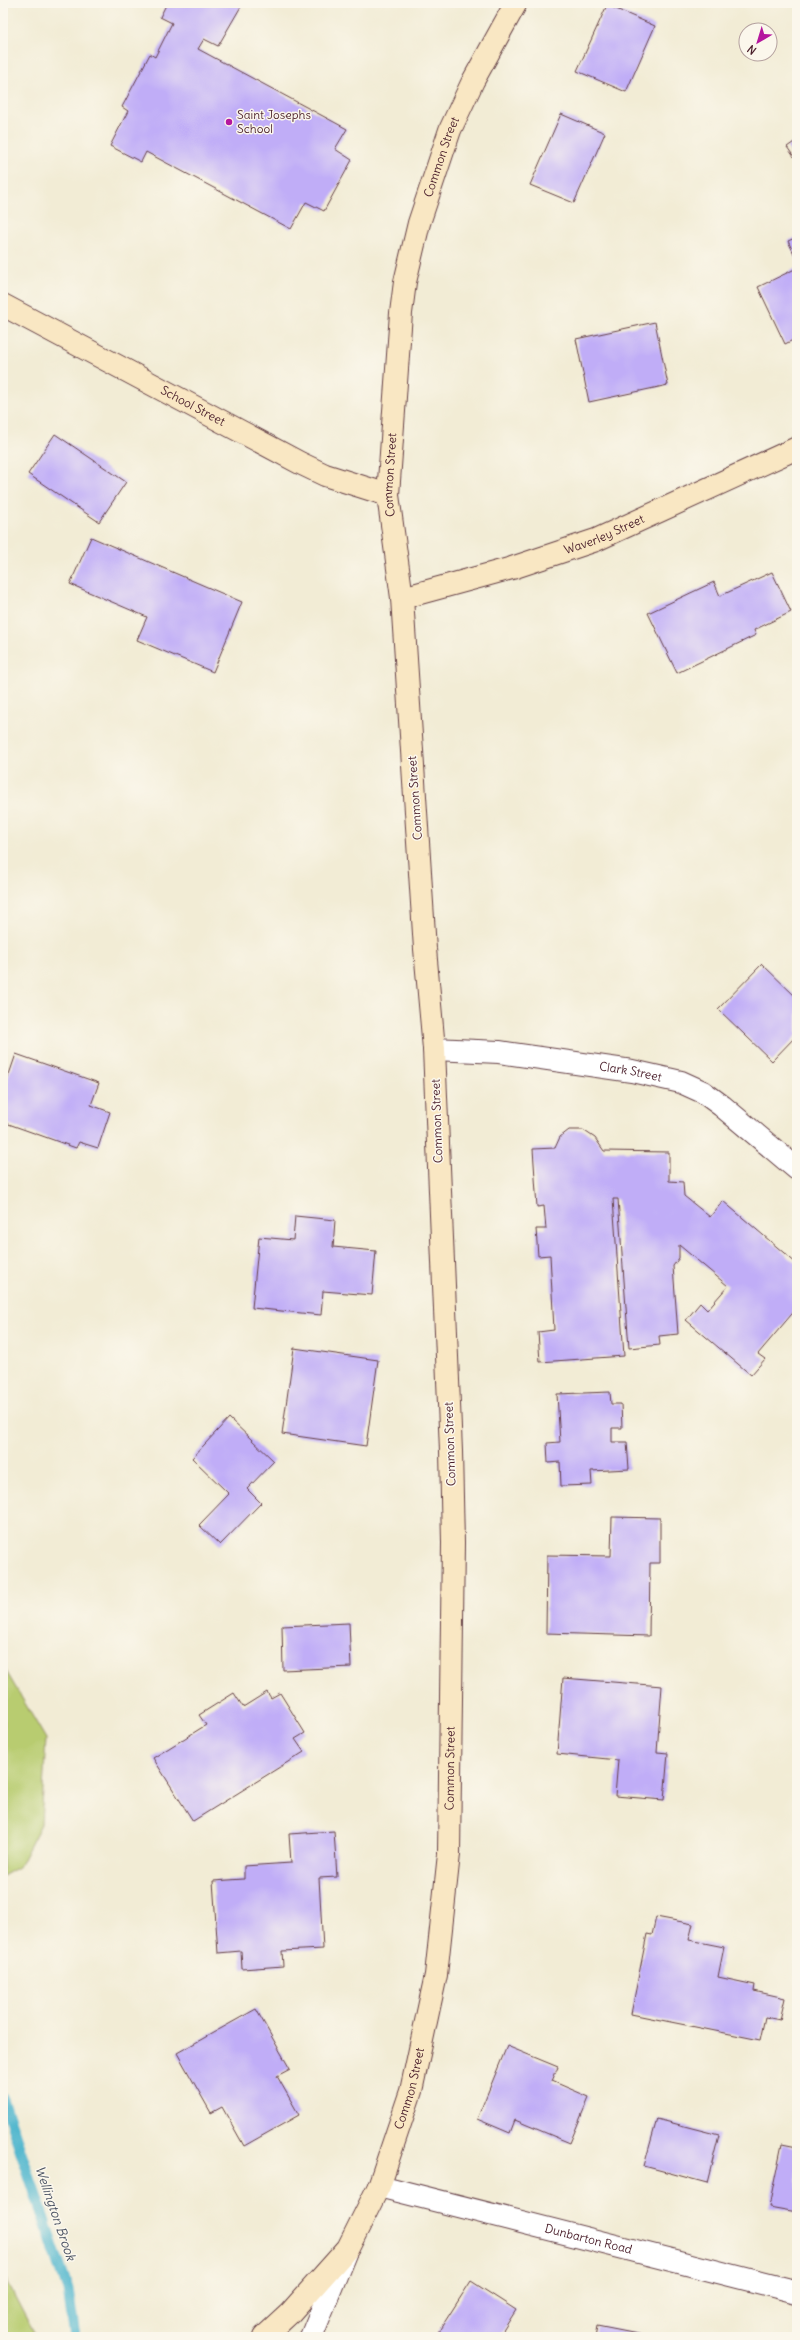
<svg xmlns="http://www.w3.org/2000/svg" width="800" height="2340" viewBox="0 0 800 2340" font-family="Delius,sans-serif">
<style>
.green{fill:#b8cc70;stroke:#81764e}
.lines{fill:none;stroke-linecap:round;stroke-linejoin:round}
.stream{stroke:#4fb6cd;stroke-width:11}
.building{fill:#c0adf7}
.street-casing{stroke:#633e44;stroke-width:24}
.secondary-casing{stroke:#633e44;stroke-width:24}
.street{stroke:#fff;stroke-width:22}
.secondary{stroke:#f9e7c3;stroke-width:22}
.poi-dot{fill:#b5179e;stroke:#fbf7ec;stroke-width:1.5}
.labels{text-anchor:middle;stroke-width:3;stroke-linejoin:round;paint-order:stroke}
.poi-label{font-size:12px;fill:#4a1f2b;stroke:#fbf7ec;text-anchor:start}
.street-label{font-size:12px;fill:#4a1f2b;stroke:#fbf7ec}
.water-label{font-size:13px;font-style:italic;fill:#4c5464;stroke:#fbf7ec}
</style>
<rect width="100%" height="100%" fill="#fbf7ec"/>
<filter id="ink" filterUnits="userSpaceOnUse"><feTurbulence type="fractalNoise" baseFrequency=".025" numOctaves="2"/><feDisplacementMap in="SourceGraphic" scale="8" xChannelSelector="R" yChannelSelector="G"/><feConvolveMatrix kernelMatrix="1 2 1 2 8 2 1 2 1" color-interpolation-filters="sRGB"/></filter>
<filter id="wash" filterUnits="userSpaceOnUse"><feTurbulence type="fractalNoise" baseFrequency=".012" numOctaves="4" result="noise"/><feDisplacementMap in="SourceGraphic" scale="16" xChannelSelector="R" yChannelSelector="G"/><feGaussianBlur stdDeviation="0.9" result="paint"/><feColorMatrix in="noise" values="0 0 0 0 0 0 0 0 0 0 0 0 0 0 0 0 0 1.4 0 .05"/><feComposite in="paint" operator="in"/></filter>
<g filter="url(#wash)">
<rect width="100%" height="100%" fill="#f2ecd5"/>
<g class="green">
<path d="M3,1666L46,1739L41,1824L19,1867L3,1876Z"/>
<path d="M3,2274L36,2337H3Z"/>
</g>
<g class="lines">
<path class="stream" d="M3,2099L68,2290L75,2337"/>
</g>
<g id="blocks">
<g class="building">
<path d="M167,3H243L218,46L204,39L198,49L347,129L335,149L352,160L324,211L306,202L291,229L146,152L141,162L110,146L128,111L122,107L150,54L155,57L172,23L160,17Z"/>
<path d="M607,5L655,26L626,92L577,71Z"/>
<path d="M561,114L605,133L574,203L530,185Z"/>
<path d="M797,140V161L787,147Z"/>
<path d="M797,237V260L788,241Z"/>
<path d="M797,268V338L785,344L758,287Z"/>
<path d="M655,322L668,385L589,402L576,339Z"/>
<path d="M55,434L126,482L99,522L28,474Z"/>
<path d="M91,537L242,602L213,672L137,640L147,617L70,584Z"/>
<path d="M772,572L791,612L754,630L756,635L677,673L648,613L714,582L720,596Z"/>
<path d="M762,964L797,998V1035L772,1061L718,1009Z"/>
<path d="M16,1054L99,1083L91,1105L110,1112L98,1148L79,1142L76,1148L3,1122V1092Z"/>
<path d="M569,1130H583L595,1138L604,1151L669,1152V1181L683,1182L684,1196L710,1217L723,1201L797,1264V1308L758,1354L765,1359L751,1375L686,1320L700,1303L707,1310L728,1286L679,1245V1258L673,1266L678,1334L659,1336L660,1345L629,1348L618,1199H613L624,1356L540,1362L538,1332L554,1330L550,1255L538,1256L536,1229H546L544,1206L537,1207L533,1149L555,1148L560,1137Z"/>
<path d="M295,1216L335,1220L333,1247L376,1251L372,1295L323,1291L321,1315L252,1308L259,1237L293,1240Z"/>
<path d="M294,1348L378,1360L366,1446L282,1434Z"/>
<path d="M610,1392L611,1404H621L622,1428H612V1442H627L629,1469L591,1471L592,1485L561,1486L560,1462L548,1463L547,1443L560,1442L557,1394Z"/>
<path d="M229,1418L274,1461L247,1489L261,1503L220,1545L199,1525L229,1494L192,1458Z"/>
<path d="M612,1517L660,1518V1563H650L649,1636L546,1633L547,1555L611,1556Z"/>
<path d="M349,1623L351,1667L283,1670L282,1626Z"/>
<path d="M563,1678L662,1686L657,1752L668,1753L664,1800L615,1796L618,1760L557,1754Z"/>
<path d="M267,1692L271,1698L280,1693L305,1733L295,1739L304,1752L193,1821L153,1758L206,1725L199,1715L234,1693L243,1707Z"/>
<path d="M334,1831L337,1877L319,1878L323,1949L282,1951L283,1966L242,1969L241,1951L218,1953L213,1881L244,1879V1866L291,1863L289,1834Z"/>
<path d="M656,1917L693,1924L689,1940L724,1947L718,1977L755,1985L754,1991L785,1998L780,2020L765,2017L760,2040L631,2014L647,1934L652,1935Z"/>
<path d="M256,2009L290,2069L277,2076L299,2115L244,2146L222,2107L211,2113L177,2053Z"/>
<path d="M507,2046L558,2067L552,2081L589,2097L570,2143L515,2120L510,2133L477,2119Z"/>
<path d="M657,2119L719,2135L707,2183L644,2166Z"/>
<path d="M782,2144L797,2147V2212L769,2207Z"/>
<path d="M471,2281L516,2310L499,2337H435Z"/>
<path d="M597,2326L648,2336V2337H595Z"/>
</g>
</g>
</g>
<g filter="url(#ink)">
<use href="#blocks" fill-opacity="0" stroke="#633e44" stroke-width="1"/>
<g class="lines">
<defs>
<g id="street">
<path id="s1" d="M434,1049L499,1052L632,1071L681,1082L703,1092L722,1106L797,1169"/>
<path id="s2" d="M379,2186L797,2292"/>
<path d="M311,2337L346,2251"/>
</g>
<g id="secondary">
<path id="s3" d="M3,305L300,463L325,475L388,495"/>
<path id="s4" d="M402,598L512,568L596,540L797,448"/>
<path id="s5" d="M264,2337L290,2313L348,2248L379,2186L411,2091L436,1975L449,1854L453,1543L451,1451L434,1049L425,949L402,598L388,495L401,313L405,282L419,223L450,130L473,81L516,3"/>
</g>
</defs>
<use href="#street" class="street-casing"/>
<use href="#secondary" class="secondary-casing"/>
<use href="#street" class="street"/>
<use href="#secondary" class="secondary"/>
</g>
</g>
<circle class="poi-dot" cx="229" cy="122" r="4"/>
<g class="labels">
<g class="poi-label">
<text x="237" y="119">Saint Josephs<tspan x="237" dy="14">School</tspan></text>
</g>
<g class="street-label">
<text dy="4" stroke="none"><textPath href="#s5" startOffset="2238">Common Street</textPath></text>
<text dy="4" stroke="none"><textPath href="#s3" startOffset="215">School Street</textPath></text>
<text dy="4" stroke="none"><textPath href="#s5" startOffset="1914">Common Street</textPath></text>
<text dy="4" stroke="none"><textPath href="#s4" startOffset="212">Waverley Street</textPath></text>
<text transform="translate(415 798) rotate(-94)" y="4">Common Street</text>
<text dy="4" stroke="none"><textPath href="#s1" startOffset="198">Clark Street</textPath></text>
<text transform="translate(437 1121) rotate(-92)" y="4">Common Street</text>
<text transform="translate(450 1444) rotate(-92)" y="4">Common Street</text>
<text dy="4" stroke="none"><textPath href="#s5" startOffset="618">Common Street</textPath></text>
<text dy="4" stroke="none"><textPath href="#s5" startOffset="294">Common Street</textPath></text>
<text dy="4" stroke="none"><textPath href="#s2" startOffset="216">Dunbarton Road</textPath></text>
</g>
<g class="water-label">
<text transform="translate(56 2213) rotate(71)" y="5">Wellington Brook</text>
</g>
</g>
<rect width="800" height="2340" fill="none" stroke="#fbf7ec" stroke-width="16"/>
<g transform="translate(758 42) rotate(218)"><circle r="19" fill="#fbf7ec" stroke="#b4a19f"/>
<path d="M0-3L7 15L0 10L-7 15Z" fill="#b5179e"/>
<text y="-6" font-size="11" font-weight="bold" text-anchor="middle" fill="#4a1f2b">N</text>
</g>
</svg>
